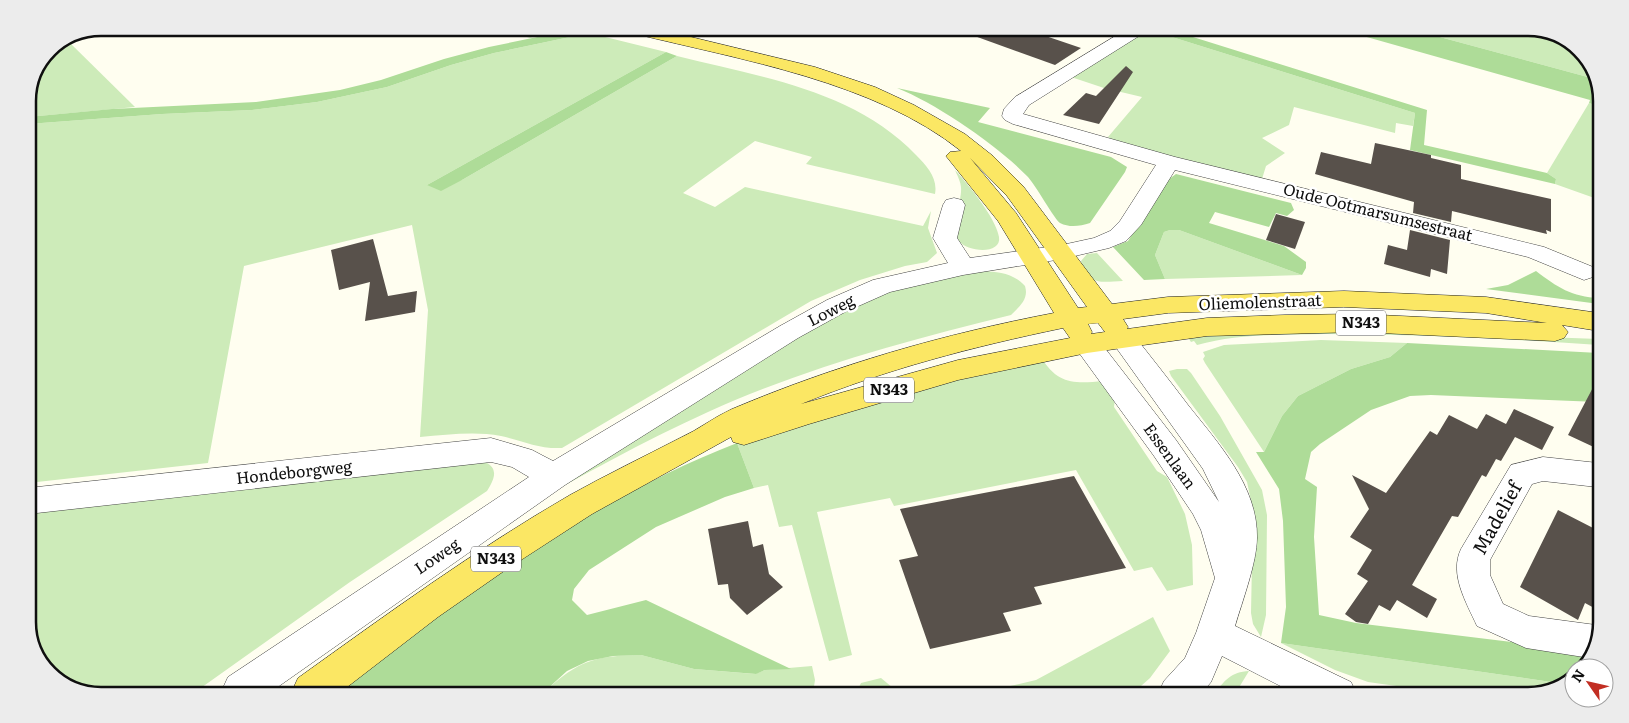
<svg xmlns="http://www.w3.org/2000/svg" width="1629" height="723" viewBox="0 0 1629 723" font-family="Literata,serif">
<style>
.green{fill:#cdebb9}
.forest{fill:#aedc98}
.building{fill:#58514b}
.lines{fill:none;stroke-linecap:round;stroke-linejoin:round}
.minor-casing{stroke:#424242;stroke-width:1}
.major-casing{stroke:#202020;stroke-width:1}
.minor{fill:#fff;fill-rule:evenodd}
.major{fill:#fbe764;fill-rule:evenodd}
.labels{text-anchor:middle;stroke-width:5;stroke-linejoin:round;paint-order:stroke}
.shield{fill:#fff;stroke:#575757;stroke-width:1}
.shield-label{font-size:15px;font-weight:bold;fill:#0f0f0f}
.street-label{font-size:16px;fill:#0f0f0f;stroke:#fff}
.near-street-label{font-size:19px;fill:#0f0f0f;stroke:#fff}
.rim{fill:none;stroke:#0f0f0f;stroke-width:2.5}
</style>
<rect width="100%" height="100%" fill="#fffef0"/>
<g class="green">
<path d="M502,29H576L530,38Z"/>
<path d="M1140,32H1156L1415,113L1413,126L1396,123L1395,133L1294,107L1289,125L1262,138L1285,153L1266,166L1262,179L1120,144L1108,137L1142,97L1104,88L1071,77Z"/>
<path d="M589,33L666,52L427,185L462,180L677,56C760,77 854,90 916,155C927,166 938,178 935,194L806,164L812,157L755,141L683,193L715,207L745,187L923,226L931,211L928,228L937,253L927,262L905,266L860,280L811,301L562,448C538,449 524,441 501,436C474,431 447,435 420,437L428,310L412,225L244,266L208,463L28,483V124L162,114L252,110L317,102L387,87L451,65L494,53Z"/>
<path d="M1425,33H1556L1589,60L1595,79Z"/>
<path d="M68,41L135,107L28,117V97L49,49Z"/>
<path d="M1589,103L1601,107L1600,200L1555,184L1556,179L1547,173Z"/>
<path d="M955,170C968,184 996,218 999,237C1002,255 967,252 959,241C950,227 960,207 961,192C962,184 958,177 955,170Z"/>
<path d="M1170,230H1179L1302,275L1165,279L1155,255L1164,232Z"/>
<path d="M1097,253L1123,281C1101,282 1088,286 1081,261L1087,254Z"/>
<path d="M982,271C999,272 1013,273 1025,286C1029,299 1020,306 1011,315C909,340 805,368 708,412C639,443 573,481 507,517L769,351L875,296L918,282Z"/>
<path d="M1300,328L1599,339V345C1508,339 1416,334 1325,334C1282,335 1238,333 1197,345L1194,341L1191,342L1187,336Z"/>
<path d="M1321,340L1407,343L1390,357L1351,369L1298,396L1282,416L1264,452L1205,363L1203,359L1205,356L1203,352L1224,345Z"/>
<path d="M1041,357C1057,384 1074,384 1103,381L1115,398L1114,407L1157,471L1167,477L1185,514L1192,545L1193,585L1167,591L1152,567L1134,571L1076,470L894,506L890,498L817,512L852,655L829,661L792,525L779,527L768,485L754,488L737,443L786,425Z"/>
<path d="M1177,369H1187L1191,373L1220,416L1262,490L1267,515L1266,615L1261,637L1253,624L1251,613L1253,510L1247,482L1238,467L1171,376L1169,371Z"/>
<path d="M467,458C490,461 503,467 487,491L350,582L198,690H73L40,663L28,627V507Z"/>
<path d="M1153,617L1170,651L1150,678L1132,694L980,693L1036,680Z"/>
<path d="M1281,643L1565,684L1528,695H1460L1368,682L1335,670Z"/>
<path d="M641,655L694,669L755,674L765,670L812,666L815,680L813,693L544,692C580,660 593,656 641,655Z"/>
<path d="M1249,671L1235,694H1214C1225,680 1231,672 1249,671Z"/>
<path d="M881,678L899,693H856L861,683Z"/>
</g>
<g class="forest">
<path d="M576,29L589,33L494,53L451,65L387,87L317,102L252,110L162,114L28,124V117L112,109L256,102L340,90L381,80L444,59L489,47Z"/>
<path d="M1156,32H1177L1427,110L1424,145L1547,173L1556,179L1555,184L1410,150L1415,113Z"/>
<path d="M1349,32L1425,33L1595,79L1601,97V107L1589,103L1590,100Z"/>
<path d="M666,52L677,56L462,180L441,191L427,185Z"/>
<path d="M897,88L990,108L978,122L1111,157L1127,167L1125,172L1090,223C1080,226 1070,228 1060,223C1055,220 1035,184 1027,176C997,145 937,104 897,88Z"/>
<path d="M1176,174L1291,203L1294,210L1287,216L1276,213L1269,227L1215,212L1209,223L1284,246L1306,262V268L1302,275L1179,230H1170L1164,232L1155,255L1165,279L1144,280L1113,247L1128,241L1165,182Z"/>
<path d="M1536,271C1557,287 1572,297 1599,298V304L1486,289L1508,285Z"/>
<path d="M1407,343L1599,353L1598,402L1431,395L1410,396L1371,410L1320,444L1311,452L1305,479L1317,487L1314,537L1319,615L1356,623L1594,652L1581,668H1574C1574,676 1573,682 1565,684L1281,643L1286,607L1283,521L1279,489L1256,452H1264L1282,416L1298,396L1351,369L1390,357Z"/>
<path d="M737,443L754,488L725,497L656,527L589,570L574,589L572,600L587,615L646,600L791,669L765,670L756,674L694,669L641,655L613,656L588,661L567,671L544,692L337,691C462,597 590,500 737,443Z"/>
</g>
<g class="building">
<path d="M969,31H1031L1081,48L1055,65L969,34Z"/>
<path d="M1126,66L1133,72L1099,124L1063,115L1086,93L1096,96Z"/>
<path d="M1375,143L1431,155V158L1461,165V179L1551,199V232L1546,230L1547,234L1452,211L1451,222L1413,213L1414,202L1315,174L1321,152L1371,164Z"/>
<path d="M1276,214L1305,222L1295,249L1266,240Z"/>
<path d="M1410,230L1450,240L1447,274L1431,269L1430,277L1384,264L1388,245L1407,250Z"/>
<path d="M373,239L388,296L417,291L415,312L365,321L370,282L339,290L331,250Z"/>
<path d="M1599,376L1598,440V449L1568,435Z"/>
<path d="M1514,409L1554,427L1542,450L1515,437L1501,461L1496,459L1486,477L1482,475L1458,517L1452,516L1412,585L1437,599L1427,618L1397,600L1390,611L1379,605L1368,624L1356,622L1345,614L1368,581L1357,574L1372,550L1350,537L1369,509L1352,475L1386,493L1430,431L1437,435L1449,415L1477,429L1486,414L1506,424Z"/>
<path d="M1074,476L1126,568L1034,587L1042,604L1003,613L1011,631L930,649L899,560L918,556L900,509Z"/>
<path d="M1558,510L1597,530L1596,609L1585,603L1578,620L1520,587Z"/>
<path d="M748,521L753,547L763,544L769,574L783,587L747,615L730,598L728,584L718,585L708,529Z"/>
</g>
<g class="lines">
<defs>
<g id="minor">
<path d="M1122,32H1142L1139,36L1029,105L1023,114L1175,157L1544,247L1593,267L1596,272L1593,277L1584,280L1528,257L1175,170L1141,225L1126,241L1109,248L1062,259L963,275L890,292L845,312L798,338L565,485L272,691L222,690L228,677L529,477L512,467L491,462L28,514V488L491,438L532,450L553,461L780,326L827,300L873,280L948,263L933,238L943,205L946,200L954,198L962,200L965,205L957,238L970,258L1062,245L1094,238L1110,231L1120,221L1156,165L1013,124L1005,120L1002,116L1004,109L1015,97Z"/>
<path d="M1123,330L1132,333C1151,357 1170,381 1188,405C1218,443 1258,486 1257,538C1257,562 1242,602 1235,626L1351,682L1357,695H1298L1222,656L1211,682L1201,694H1158L1164,681L1185,658L1196,633L1215,578L1201,530L1193,514L1154,456L1077,350L1074,344L1077,338L1087,335L1097,338L1176,440L1219,502L1203,469L1110,339L1114,333Z"/>
<path d="M1543,457L1598,463L1597,487L1543,481L1532,484L1490,560V575L1503,604L1529,616L1596,625V650L1590,658L1526,648L1477,626C1466,602 1449,574 1461,549L1511,465Z"/>
</g>
<path id="major" d="M633,30H662L815,67L875,87L914,105L965,134L993,156L1023,186L1112,304L1168,297L1344,291L1486,297L1599,313V331L1562,325L1568,332L1564,338L1555,341L1358,332L1207,336L1087,353L958,380L809,424L744,445L733,442L731,437L592,514L504,571L438,617L342,691H292L298,678C387,614 475,550 570,495C606,475 643,457 680,438C698,430 714,417 732,409C836,365 944,334 1054,313L998,221L946,156L950,152L961,151C875,82 742,60 636,34ZM970,158L1007,196L1087,307L1078,308L1016,213ZM1344,307L1486,313L1547,323L1358,314L1285,315L1207,318L1127,329L1128,327L1123,319L1168,313ZM1098,323L1105,332L1091,334L1092,332L1088,324ZM1063,328L1070,338L958,360L801,404C887,369 972,347 1063,328Z"/>
</defs>
<use href="#minor" class="minor-casing"/>
<use href="#major" class="major-casing"/>
<use href="#minor" class="minor"/>
<use href="#major" class="major"/>
</g>
<g class="labels">
<g class="shield">
<rect x="1336" y="310.5" width="50" height="25" rx="4"/>
<rect x="864" y="377.5" width="50" height="25" rx="4"/>
<rect x="471" y="546.5" width="50" height="25" rx="4"/>
</g>
<g class="shield-label">
<text x="1361" y="328">N343</text>
<text x="889" y="395">N343</text>
<text x="496" y="564">N343</text>
</g>
<g class="street-label">
<text transform="translate(1378 212) rotate(14)" y="6">Oude Ootmarsumsestraat</text>
<text transform="translate(1260 302) rotate(-2)" y="6">Oliemolenstraat</text>
<text transform="translate(831 310) rotate(-27)" y="6">Loweg</text>
<text transform="translate(1170 456) rotate(54)" y="6">Essenlaan</text>
<text transform="translate(294 472) rotate(-6)" y="6">Hondeborgweg</text>
<text transform="translate(437 556) rotate(-34)" y="6">Loweg</text>
</g>
<g class="near-street-label">
<text transform="translate(1497 518) rotate(-61)" y="7">Madelief</text>
</g>
</g>
<path d="M0 0H1629V723H0ZM101 36H1528A65 65 0 0 1 1593 101V622A65 65 0 0 1 1528 687H101A65 65 0 0 1 36 622V101A65 65 0 0 1 101 36Z" fill="#ececec" fill-rule="evenodd"/>
<path class="rim" d="M101 36H1528A65 65 0 0 1 1593 101V622A65 65 0 0 1 1528 687H101A65 65 0 0 1 36 622V101A65 65 0 0 1 101 36Z"/>
<g transform="translate(1589 683) rotate(304)"><circle r="24" fill="#ffffff" stroke="#9f9f9f"/>
<path d="M0-4L9 19L0 12L-9 19Z" fill="#c22e23"/>
<text y="-8" font-size="14" font-weight="bold" text-anchor="middle" fill="#0f0f0f">N</text>
</g>
</svg>
